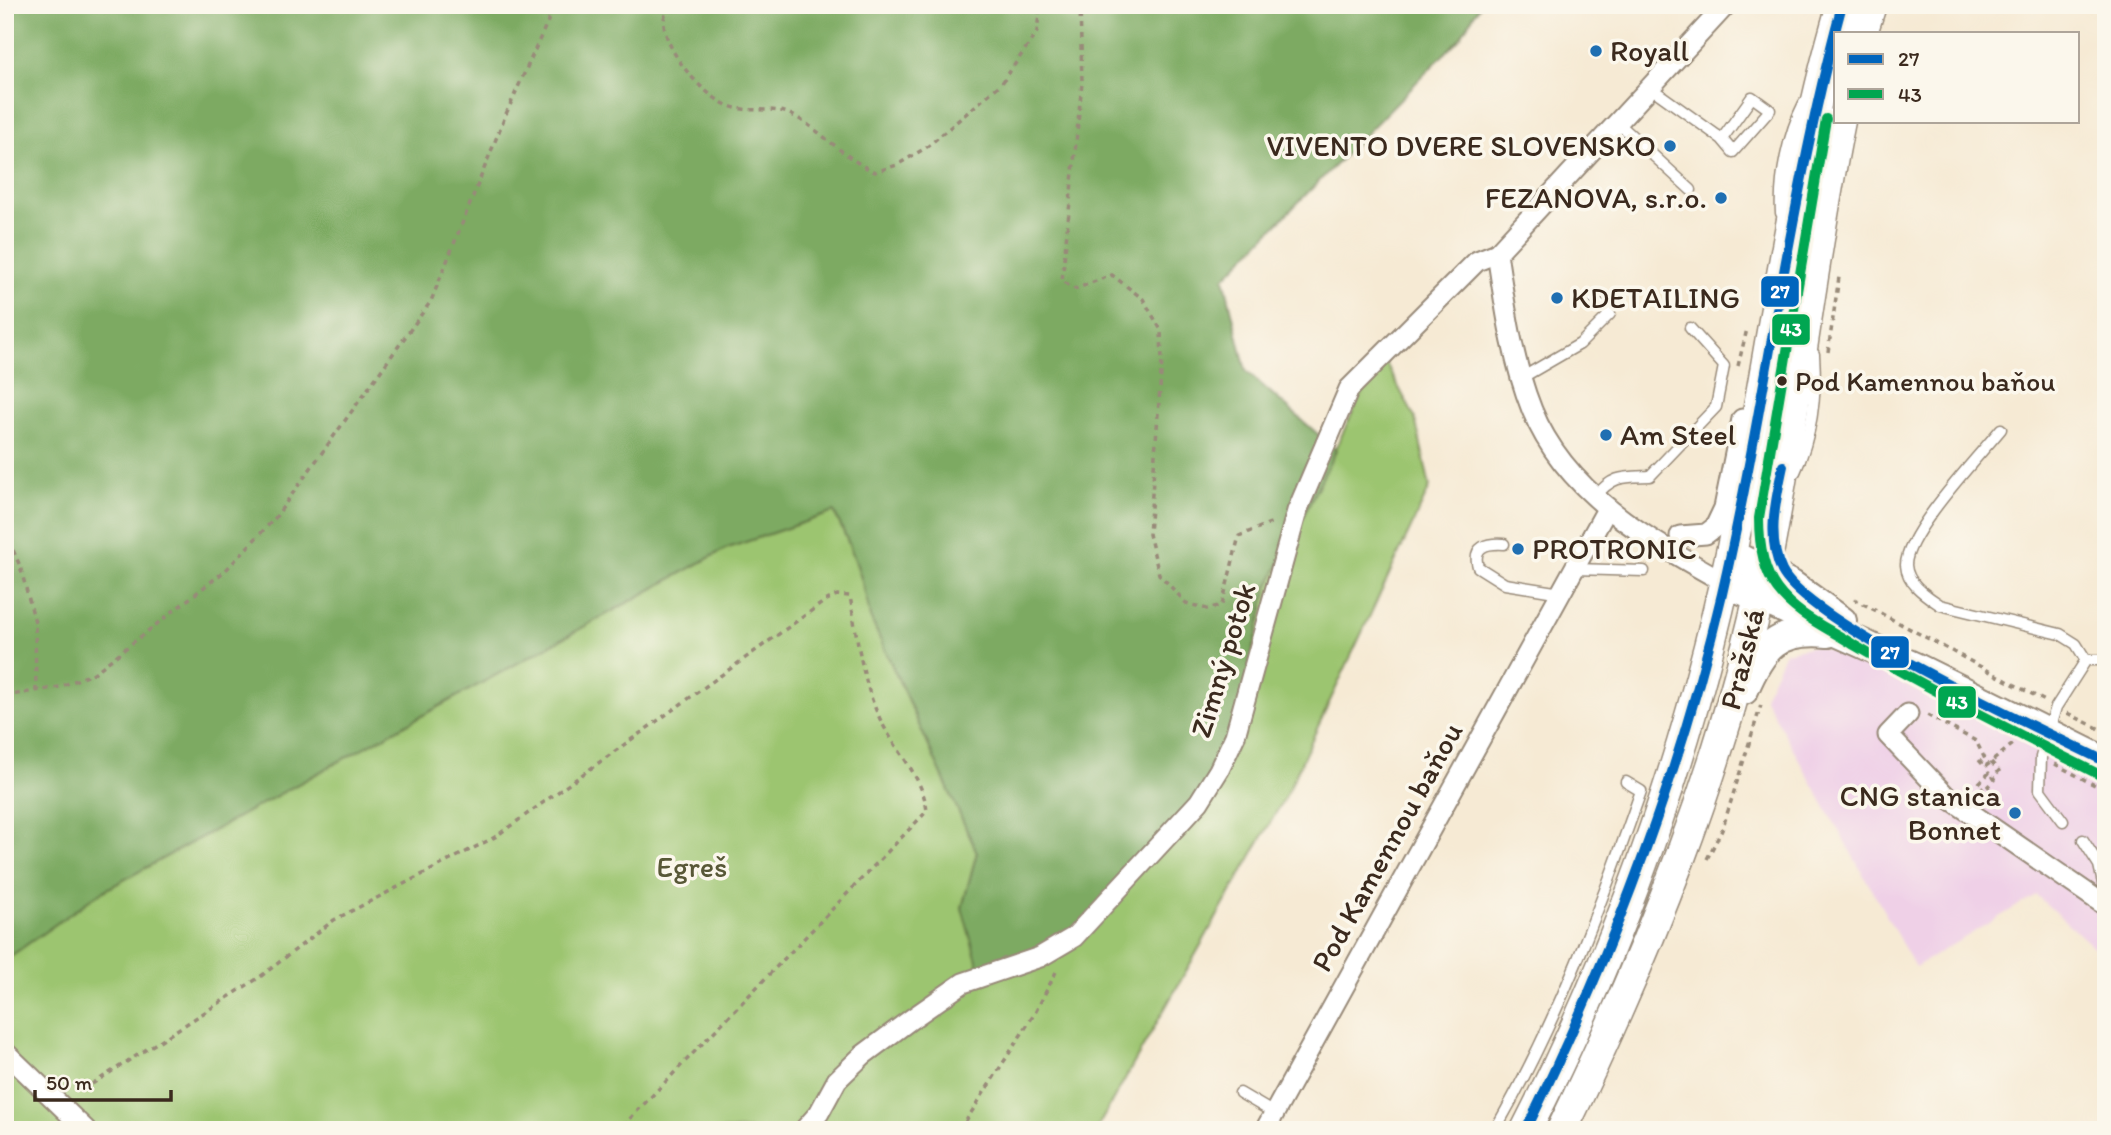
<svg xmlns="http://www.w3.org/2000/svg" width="2111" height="1135" viewBox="0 0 2111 1135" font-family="Itim,sans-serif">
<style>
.built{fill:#efd0e7}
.green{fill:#9cc570;stroke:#6c7847;stroke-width:2}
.forest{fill:#7daa62;stroke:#5c6a40;stroke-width:2}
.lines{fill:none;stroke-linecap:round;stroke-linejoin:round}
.lane-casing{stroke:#988a79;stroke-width:13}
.street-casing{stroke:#988a79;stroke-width:23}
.secondary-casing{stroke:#988a79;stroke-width:32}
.primary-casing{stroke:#988a79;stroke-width:33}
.path{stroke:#988a79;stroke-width:3.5;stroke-dasharray:5 5;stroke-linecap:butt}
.lane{stroke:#fff;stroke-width:10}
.street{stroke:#fff;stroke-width:19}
.secondary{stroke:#fff;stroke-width:28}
.primary{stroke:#fff;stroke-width:30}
.bus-1-casing{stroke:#fbf7ec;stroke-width:16}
.bus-2-casing{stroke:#fbf7ec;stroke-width:16}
.bus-1{stroke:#0065bd;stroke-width:10}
.bus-2{stroke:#00a651;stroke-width:10}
.poi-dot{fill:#1f6fb2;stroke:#fbf7ec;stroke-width:2.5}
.bus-dot{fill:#3b2a1e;stroke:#fbf7ec;stroke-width:2.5}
.labels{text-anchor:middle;stroke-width:7;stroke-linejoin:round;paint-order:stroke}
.bus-label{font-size:28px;fill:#3b2a1e;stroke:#fbf7ec;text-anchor:start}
.poi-label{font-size:30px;fill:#3b2a1e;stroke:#fbf7ec;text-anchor:start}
.street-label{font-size:30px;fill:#3b2a1e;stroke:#fbf7ec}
.park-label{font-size:30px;fill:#585837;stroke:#fbf7ec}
.line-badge{stroke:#fbf7ec;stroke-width:2.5}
.badge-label{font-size:19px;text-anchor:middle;font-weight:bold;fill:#fff}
</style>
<rect width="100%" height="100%" fill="#fbf7ec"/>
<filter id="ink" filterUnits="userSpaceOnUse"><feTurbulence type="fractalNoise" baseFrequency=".0143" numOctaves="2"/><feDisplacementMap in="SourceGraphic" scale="14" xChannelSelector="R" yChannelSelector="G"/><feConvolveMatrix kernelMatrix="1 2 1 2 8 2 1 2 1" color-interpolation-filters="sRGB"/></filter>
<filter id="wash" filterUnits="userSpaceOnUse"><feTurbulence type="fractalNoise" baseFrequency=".00686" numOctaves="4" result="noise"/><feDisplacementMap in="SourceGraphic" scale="28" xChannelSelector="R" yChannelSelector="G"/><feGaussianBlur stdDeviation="1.57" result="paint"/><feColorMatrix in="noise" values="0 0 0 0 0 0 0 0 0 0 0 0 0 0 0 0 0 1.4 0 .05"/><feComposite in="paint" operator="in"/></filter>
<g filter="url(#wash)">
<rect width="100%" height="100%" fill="#f6ead4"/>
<path class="built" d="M1814,646L1835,652L2106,781V958L2036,895L1915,967L1764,697L1785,652Z"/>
<path class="green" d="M1381,354L1415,418L1430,487L1286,795L1096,1130H5V960L98,894L725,549L834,512C852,547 864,579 870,617L977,852L962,908L1268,587Z"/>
<path class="forest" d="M5,5H1480L1460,38L1224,278L1246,371L1336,450L1268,587L1239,709L1188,823L1067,939L982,978L962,908L977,852L870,617C864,579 852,547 834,512L725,549L98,894L5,960Z"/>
</g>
<g filter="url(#ink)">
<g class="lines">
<defs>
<g id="lane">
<path d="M1651,88L1722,139L1733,152L1770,110L1752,97L1722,139"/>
<path d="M1618,123L1691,190"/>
<path d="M1781,213C1779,179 1788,134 1804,103"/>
<path d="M1523,377L1580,344L1610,314L1593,298"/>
<path d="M2001,429C1978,457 1906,533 1906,565C1907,584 1927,596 1940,605L2060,634L2076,644L2086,660"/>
<path d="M1795,472C1812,435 1817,395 1814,354"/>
<path d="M1595,497C1613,475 1623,477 1650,476L1716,407L1724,366L1690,328"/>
<path d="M1504,544C1487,543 1472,546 1478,567L1505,584L1561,593"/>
<path d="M1574,569L1644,571"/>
<path d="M2063,821L2040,790L2041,757L2056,707L2086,660H2106"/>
<path d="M2083,840L2099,865L2106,897"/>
<path d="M1240,1093L1274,1113"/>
<path d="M1495,1130C1557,1022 1600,908 1641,791L1626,782"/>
</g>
<g id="street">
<path d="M1497,253C1505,305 1512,360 1532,410C1566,494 1649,540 1724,582"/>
<path d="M1680,536L1706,534L1715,527L1724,508L1742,419"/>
<path d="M1908,714L1888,735L1946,796L2106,906"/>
<path d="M5,1052L86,1130"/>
<path d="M804,1130L819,1113L837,1080L863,1055L910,1020L963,983L1040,957L1074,937L1199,802L1219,770L1235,736L1297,511L1349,389L1477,261L1497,253L1726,5"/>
<path d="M1265,1130L1607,509"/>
</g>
<g id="secondary">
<path d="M1731,554L1792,585L1842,621"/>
<path d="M1724,582L1915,667L2106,762"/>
<path d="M1744,690C1762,647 1778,628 1828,633"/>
</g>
<g id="primary">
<path d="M1862,33L1871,5"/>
<path d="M1526,1130C1626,935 1697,728 1739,514C1773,343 1793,172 1842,5"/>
<path d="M1562,1130C1649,951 1724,765 1765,569C1795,421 1810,269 1840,121"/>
</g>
</defs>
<use href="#lane" class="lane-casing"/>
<use href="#street" class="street-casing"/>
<use href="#secondary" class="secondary-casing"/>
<use href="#primary" class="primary-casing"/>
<g class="path">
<path d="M669,5C667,10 664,16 664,21C663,51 708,103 736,108C753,112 775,107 790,114C822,130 843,158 875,172L897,165L927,147L1002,83L1037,32L1040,5"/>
<path d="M1080,5L1082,83L1062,281L1075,289L1112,275L1143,299L1161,330L1162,361L1149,534L1159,574L1186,603L1207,609L1222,605L1239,536L1275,521"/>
<path d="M1828,352L1839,277"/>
<path d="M1738,366L1747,329"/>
<path d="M5,532L20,566L35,622L36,691"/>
<path d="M1854,599L2045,701"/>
<path d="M5,696L59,687L94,673L226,570L275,518L431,301L506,114L555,5"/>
<path d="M2067,713L2106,732"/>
<path d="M1927,715L1976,741L1988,765"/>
<path d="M1979,760L1985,767L2013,744"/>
<path d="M1991,762L1999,771L1993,777L1995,780L1984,791L1978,784L1989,773L1993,777"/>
<path d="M2055,764L2106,791"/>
<path d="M1707,859L1722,830L1761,705"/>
<path d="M92,1084L260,977L334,920L495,837L825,601L837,595L850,596C857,637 862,682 880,719C895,750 923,776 927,811L619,1130"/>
<path d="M960,1130L1035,1013L1057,970"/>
</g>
<use href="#lane" class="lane"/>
<use href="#street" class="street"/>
<use href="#secondary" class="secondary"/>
<use href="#primary" class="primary"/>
<defs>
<g id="bus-1">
<path d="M1783,466C1776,499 1766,538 1782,571C1809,624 2043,730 2106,762"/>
<path d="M1526,1130C1610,958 1678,781 1722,594C1767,399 1789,199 1842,5"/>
</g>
<path id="bus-2" d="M1826,119L1759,518C1759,542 1762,569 1777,589C1796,615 1828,628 1854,645C1934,692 2017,733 2100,775"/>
</defs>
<use href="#bus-1" class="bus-1-casing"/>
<use href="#bus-2" class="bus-2-casing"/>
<use href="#bus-1" class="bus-1"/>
<use href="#bus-2" class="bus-2"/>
</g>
</g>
<g class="poi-dot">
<circle cx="1596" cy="51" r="7"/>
<circle cx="1670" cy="146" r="7"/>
<circle cx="1721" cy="198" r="7"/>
<circle cx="1557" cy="298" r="7"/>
<circle cx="1606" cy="435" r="7"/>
<circle cx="1518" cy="549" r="7"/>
<circle cx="2015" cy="813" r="7"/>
</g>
<circle class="bus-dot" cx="1782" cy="381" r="6"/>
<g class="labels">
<g class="bus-label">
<text x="1795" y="391">Pod Kamennou baňou</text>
</g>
<g class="poi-label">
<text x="1610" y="61">Royall</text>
<text x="1656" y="156" text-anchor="end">VIVENTO DVERE SLOVENSKO</text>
<text x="1707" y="208" text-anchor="end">FEZANOVA, s.r.o.</text>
<text x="1571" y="308">KDETAILING</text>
<text x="1620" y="445">Am Steel</text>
<text x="1532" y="559">PROTRONIC</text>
<text x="2001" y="806" text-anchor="end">CNG stanica<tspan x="2001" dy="34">Bonnet</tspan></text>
</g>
<g class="street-label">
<text transform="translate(1742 659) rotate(-76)" y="10">Pražská</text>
<text transform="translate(1223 660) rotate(-73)" y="10">Zimný potok</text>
<text transform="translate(1387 847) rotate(-61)" y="10">Pod Kamennou baňou</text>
</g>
<g class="park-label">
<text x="692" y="877">Egreš</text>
</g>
</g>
<g class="line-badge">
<rect x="1760" y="275" width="40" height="33" rx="7" fill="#0065bd"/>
<rect x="1771" y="313" width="40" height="33" rx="7" fill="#00a651"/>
<rect x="1870" y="635" width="40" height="34" rx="7" fill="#0065bd"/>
<rect x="1937" y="685" width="40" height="34" rx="7" fill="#00a651"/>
</g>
<g class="badge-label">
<text x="1780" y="298">27</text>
<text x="1791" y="336">43</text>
<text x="1890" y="659">27</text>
<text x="1957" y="709">43</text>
</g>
<rect width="2111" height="1135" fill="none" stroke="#fbf7ec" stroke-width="28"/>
<rect x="1834" y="32" width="245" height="91" fill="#fbf7ec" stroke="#aea59a" stroke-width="2"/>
<rect x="1848" y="54" width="35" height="10" fill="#0065bd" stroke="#aea59a" stroke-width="2"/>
<text x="1898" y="66" font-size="21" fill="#3b2a1e">27</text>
<rect x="1848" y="89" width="35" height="10" fill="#00a651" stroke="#aea59a" stroke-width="2"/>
<text x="1898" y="102" font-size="21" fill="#3b2a1e">43</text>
<path d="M35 1090v10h136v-10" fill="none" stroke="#3b2a1e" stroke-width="3.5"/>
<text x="46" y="1090" font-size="21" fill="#3b2a1e" stroke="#fbf7ec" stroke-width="5" paint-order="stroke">50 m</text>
</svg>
